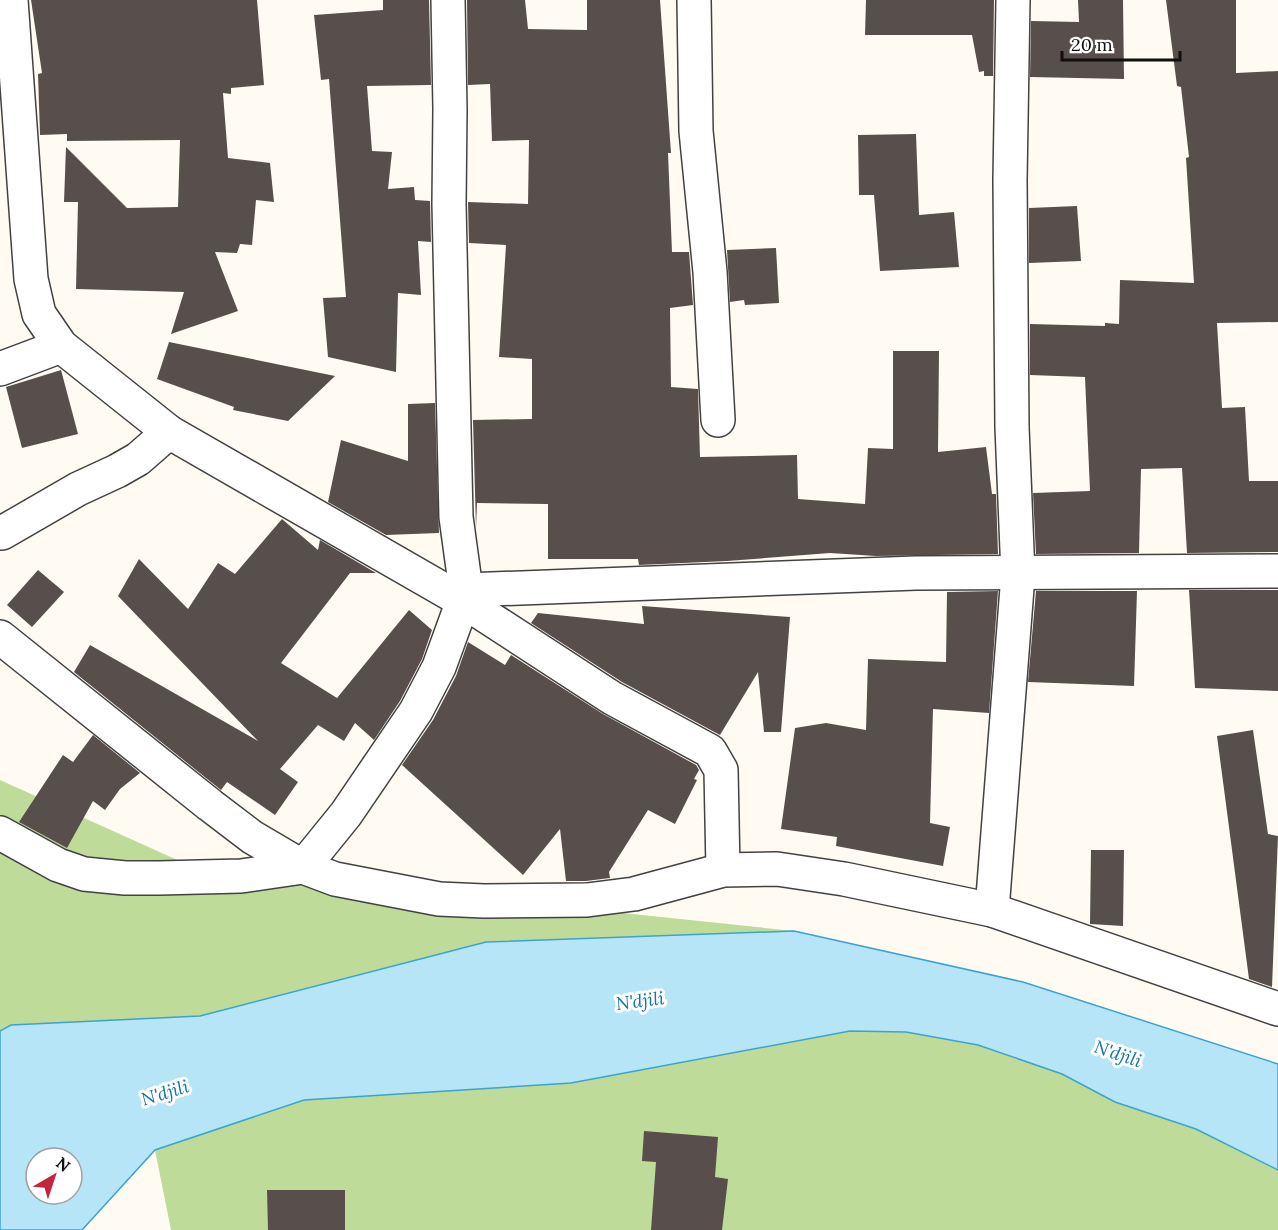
<svg xmlns="http://www.w3.org/2000/svg" width="1278" height="1230" viewBox="0 0 1278 1230" font-family="Lora,serif">
<style>
.forest{fill:#bedb9a}
.water{fill:#b6e5f7;stroke:#3ca3cf;stroke-width:1.5;fill-rule:evenodd}
.building{fill:#584f4c}
.lines{fill:none;stroke-linecap:round;stroke-linejoin:round}
.minor-casing{stroke:#424242;stroke-width:36}
.minor{stroke:#fff;stroke-width:33}
.labels{text-anchor:middle;stroke-width:6;stroke-linejoin:round;paint-order:stroke}
.water-label{font-size:18px;font-style:italic;fill:#1674a4;stroke:#fff}
</style>
<rect width="100%" height="100%" fill="#fffbf2"/>
<g class="forest">
<path d="M0,780L195,868L794,931L486,942L200,1016L11,1025L0,1031Z"/>
<path d="M850,1031L906,1032L978,1045L1062,1074L1115,1102L1196,1129L1278,1170V1230H171L155,1150L304,1100L571,1083Z"/>
</g>
<path class="water" d="M794,931L1023,982L1278,1064V1170L1196,1129L1115,1102L1062,1074L978,1045L906,1032L850,1031L571,1083L304,1100L155,1150L82,1230H0V1031L11,1025L200,1016L486,942ZM36,1158H72V1194H36Z"/>
<g class="building">
<path d="M31,0H257L264,85L231,88V94L223,93L228,158L270,163L274,202L256,200L252,245L240,244L237,253L215,252L238,311L171,334L184,292L76,289L78,202H64L66,147L127,208L178,207L180,140L67,141V134L40,135L38,74L42,73Z"/>
<path d="M383,0H429L431,85L367,86L372,151L392,152L388,189L414,187L415,200L430,201L431,242L418,241L421,295L398,293L396,372L328,357L323,298L346,297L329,79L321,80L314,15L383,10Z"/>
<path d="M467,0H525L528,29L587,30V0H660L671,153H668L672,252H689L693,305L670,308L671,387L698,389L700,457L797,455L798,499L865,504L868,448L893,449V351H939L938,452L986,447L992,494H996L998,554L876,556L830,553L727,561L639,565L638,559H548V504L477,503L476,528L473,420L532,419V359L499,357L506,245L469,243L468,202L528,204L529,140L492,141L490,84L468,85Z"/>
<path d="M866,0H994L993,76H984V71L979,72L972,35H865Z"/>
<path d="M1078,0H1123L1124,79L1030,77L1031,21L1079,22Z"/>
<path d="M1166,0H1236V73L1278,71V322L1217,323L1222,408L1245,407L1249,481H1278V552L1187,553L1182,468L1141,469L1139,553L1036,554L1033,493L1090,491L1085,377L1030,375V324L1105,326V323L1119,324L1120,280L1194,283L1186,158L1189,157L1181,87L1177,86Z"/>
<path d="M916,134L919,215L954,212L959,267L880,271L874,195H859L858,135Z"/>
<path d="M1077,206L1081,261L1029,263V208Z"/>
<path d="M776,248L779,303L745,305L744,300L730,302L727,250Z"/>
<path d="M169,342L335,376L288,421L233,410L234,407L157,379Z"/>
<path d="M61,370L78,434L22,448L6,387Z"/>
<path d="M435,403L439,533L386,535L328,502L341,440L408,461V404Z"/>
<path d="M282,519L318,550L320,540L376,573H350L281,663L337,698L409,610L432,630L422,659L400,701L374,740L355,723L344,741L318,725L280,769L298,782L275,815L227,782L221,790L74,672L90,645L258,741L118,596L139,559L188,609L218,563L235,574Z"/>
<path d="M38,570L64,592L32,627L7,605Z"/>
<path d="M1189,590H1278V691L1195,688Z"/>
<path d="M998,591L989,713L933,709L930,823L950,827L943,866L836,846L837,837L781,829L795,728L826,723L866,730L868,659L946,662L947,592Z"/>
<path d="M1036,591H1137L1134,686L1028,682Z"/>
<path d="M642,606L790,617L781,732H764L758,672L720,735L622,682L531,623L538,613L644,624Z"/>
<path d="M468,642L505,665L511,655L603,714L696,765L699,770L694,779L697,780L675,824L648,810L609,872L610,878L586,881H566L560,829L523,875L402,765L433,720L456,676Z"/>
<path d="M1253,730L1268,834L1278,836L1272,987L1249,979L1217,736Z"/>
<path d="M93,735L140,773L120,789L105,810L93,801L67,848L19,822L63,755L73,762Z"/>
<path d="M1091,850H1124L1123,926L1090,924Z"/>
<path d="M644,1131L718,1137L715,1177L728,1179L722,1230H651L656,1162L642,1161Z"/>
<path d="M267,1190H345V1230H268Z"/>
</g>
<g class="lines">
<defs>
<g id="minor">
<path d="M11,0L31,279L39,314L61,346L169,432L463,601L466,590L916,573L1278,571"/>
<path d="M448,0L450,109L449,204L456,517L466,590"/>
<path d="M694,0L696,131L710,272L718,420"/>
<path d="M0,369L61,346"/>
<path d="M2,533L78,489L117,471L138,459L169,432"/>
<path d="M0,637L210,805L252,837L303,867L346,814L416,711L439,667L463,601L612,698L710,751L721,770L723,870"/>
<path d="M0,833L58,865L84,874L125,878H159L241,876L303,867L335,879L439,899L484,901L587,900L634,894L723,870L777,869L844,879L992,910L1278,1009"/>
<path d="M992,910L1018,575L1012,427L1010,180L1013,0"/>
</g>
</defs>
<use href="#minor" class="minor-casing"/>
<use href="#minor" class="minor"/>
</g>
<g class="labels">
<g class="water-label">
<text transform="translate(640 1001) rotate(-7)" y="6">N'djili</text>
<text transform="translate(1118 1054) rotate(19)" y="6">N'djili</text>
<text transform="translate(165 1093) rotate(-17)" y="6">N'djili</text>
</g>
</g>
<g transform="translate(54 1176) rotate(39)"><circle r="28" fill="#ffffff" stroke="#9f9f9f" stroke-width="1.5"/>
<path d="M0-4.5L10 22L0 15L-10 22Z" fill="#c2253d"/>
<text y="-9" font-size="16" font-weight="bold" text-anchor="middle" fill="#0f0f0f">N</text>
</g>
<path d="M1062 51v9h118v-9" fill="none" stroke="#0f0f0f" stroke-width="3"/>
<text x="1071" y="51" font-size="18" fill="#0f0f0f" stroke="#ffffff" stroke-width="4.5" paint-order="stroke">20 m</text>
</svg>
